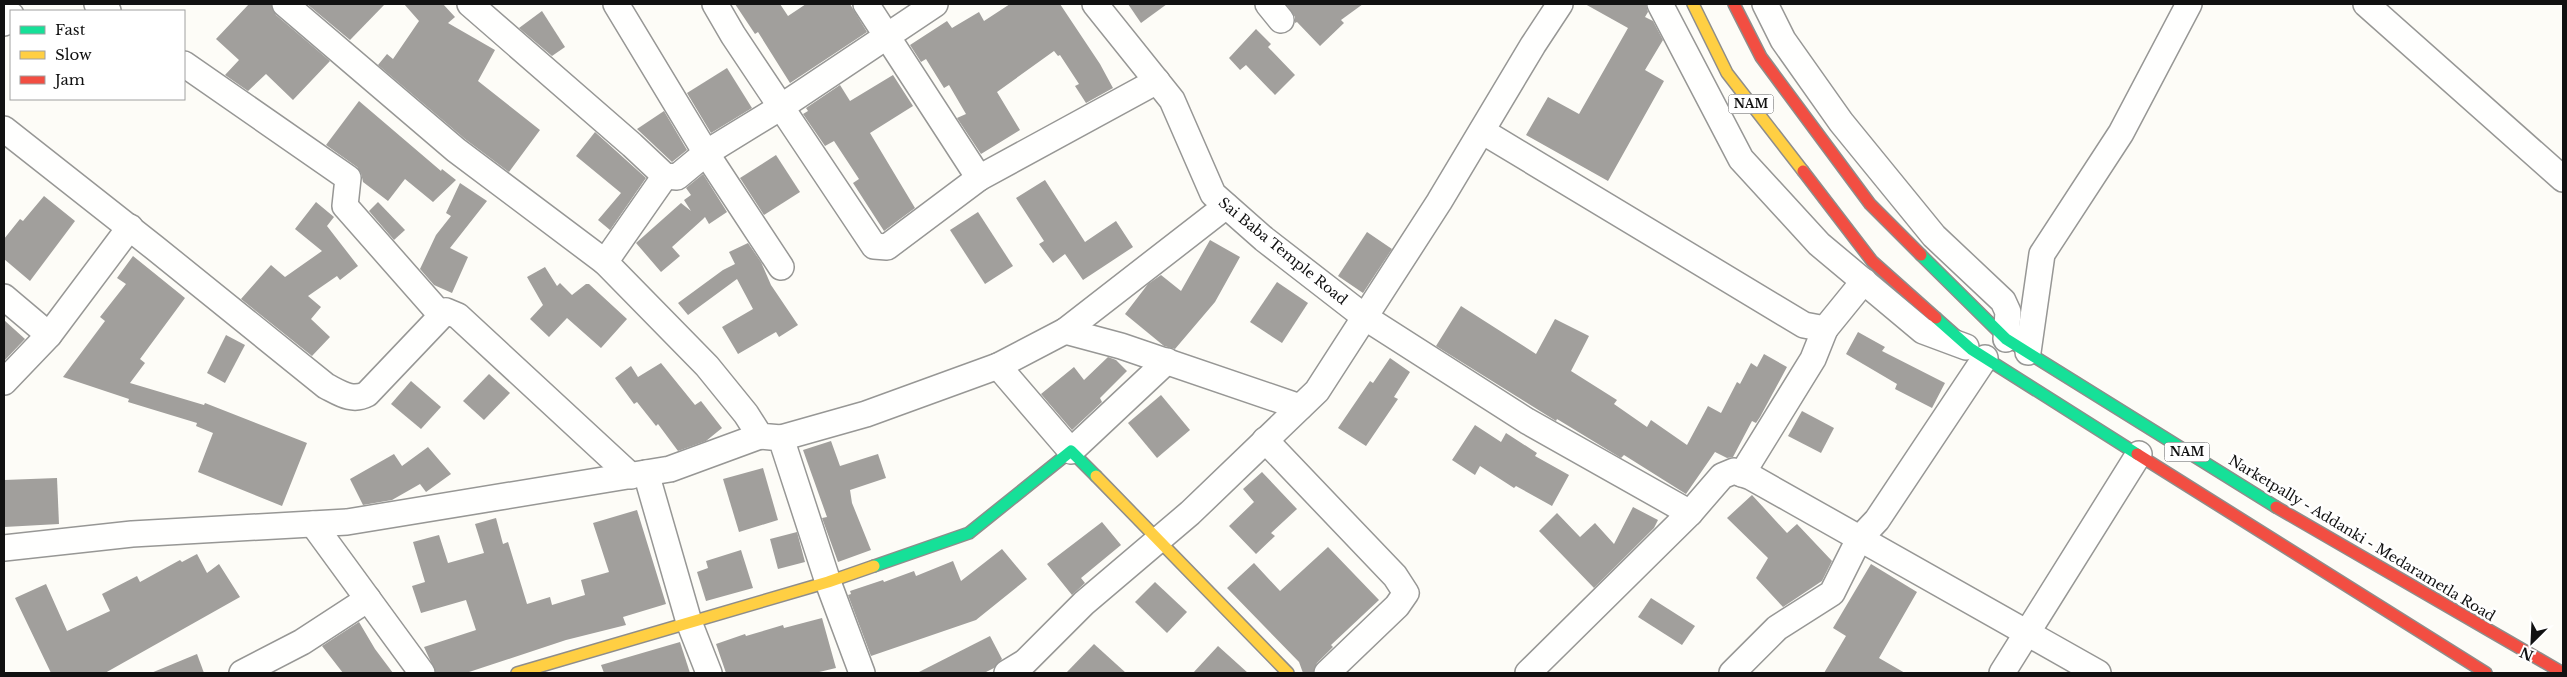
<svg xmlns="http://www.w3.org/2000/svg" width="2567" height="677" viewBox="0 0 2567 677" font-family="'Libre Baskerville',serif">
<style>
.building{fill:#a19f9c}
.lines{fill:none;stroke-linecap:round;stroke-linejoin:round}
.street-casing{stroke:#979795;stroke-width:28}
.fast-casing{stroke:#8e8d8b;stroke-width:14}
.slow-casing{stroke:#8e8d8b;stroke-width:14}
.jam-casing{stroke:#8e8d8b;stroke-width:14}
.street{stroke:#fffffe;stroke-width:25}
.fast{stroke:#16e098;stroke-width:11}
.slow{stroke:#ffcf43;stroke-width:11}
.jam{stroke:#f24e42;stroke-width:11}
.labels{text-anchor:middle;stroke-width:5;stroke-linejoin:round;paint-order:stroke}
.shield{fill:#fff;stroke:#585858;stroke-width:1}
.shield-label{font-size:12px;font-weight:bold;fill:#111}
.street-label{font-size:14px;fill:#111;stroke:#fff}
</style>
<rect width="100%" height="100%" fill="#fdfcf7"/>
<g class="building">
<path d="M249,4H271L276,15L330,61L293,100L266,74L248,91L225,75L239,60L216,39Z"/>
<path d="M307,4H385L350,40Z"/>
<path d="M404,4H443L455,17L448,23L495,50L478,81L540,130L509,172L465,139L378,65L387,54L393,59L419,21Z"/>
<path d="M735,4H780L788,16L806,4H850L867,32L790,83L758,32L755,34Z"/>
<path d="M1010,4H1060L1100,64L1113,88L1086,103L1075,86L1079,84L1060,55L1058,56L1054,51L997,92L1020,130L981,154L957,118L966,114L949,85L944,88L926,59L921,62L910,45L947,21L952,28L979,12L984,21Z"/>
<path d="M1128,4H1167L1141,23Z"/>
<path d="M1286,4H1363L1341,20L1344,23L1320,46L1297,22L1295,23V17Z"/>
<path d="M1585,4H1646L1648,12L1645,17L1653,21L1663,40L1645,70L1664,81L1608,181L1526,135L1548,97L1579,114L1628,28Z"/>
<path d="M542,11L565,47L552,56L519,28Z"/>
<path d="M1256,29L1271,44L1268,47L1295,75L1275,95L1246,65L1240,70L1229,58Z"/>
<path d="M727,68L752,108L711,133L687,93Z"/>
<path d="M893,75L913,106L870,133L915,208L884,231L853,183L859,179L834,141L825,146L803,114L808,111L806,108L840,85L850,101Z"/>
<path d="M359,101L441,171L442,169L456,180L433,202L405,179L388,201L363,182L361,173L357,167L326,145Z"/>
<path d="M664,111L687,150L672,162L637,129Z"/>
<path d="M595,132L646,178L610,230L598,220L621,193L576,156Z"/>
<path d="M776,155L800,192L764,215L740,178Z"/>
<path d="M703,174L727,212L709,224L705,217L702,220L672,247L680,256L661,272L636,243L681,203L691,211L684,200L691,195L686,188Z"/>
<path d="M1045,180L1085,242L1116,221L1133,247L1083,280L1065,254L1053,263L1039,244L1044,241L1016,198Z"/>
<path d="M460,183L487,201L450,248L468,257L452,293L434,285L420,269L436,235L451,216L446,213Z"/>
<path d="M44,196L75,221L30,281L4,259V239L20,219L23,221Z"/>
<path d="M316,202L334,217L327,226L358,266L340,280L337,276L308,296L321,307L311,319L330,337L312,356L241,299L271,265L285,277L322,251L295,229Z"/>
<path d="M378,202L405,230L394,240L369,211Z"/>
<path d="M978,212L1013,266L985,284L950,230Z"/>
<path d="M1367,232L1392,249L1363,293L1338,276Z"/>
<path d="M1210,240L1240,257L1215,302L1175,349L1164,346L1125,314L1148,284L1161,275L1181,291Z"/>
<path d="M748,243L761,262L771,285L798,325L779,337L776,332L738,354L722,327L753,309L737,279L688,315L678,303L723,270L735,264L729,252Z"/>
<path d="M133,256L185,298L140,359L145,363L130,383L204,405L205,403L307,443L282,506L198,472L213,433L196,426L197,423L128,402L129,399L63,377L105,321L100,317L126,284L117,278Z"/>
<path d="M545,267L557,286L560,283L572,295L586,284H589L627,319L601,348L567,318L549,337L530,319L543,305L527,277Z"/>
<path d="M1277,282L1308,303L1282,343L1250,322Z"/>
<path d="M1461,306L1536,354L1555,319L1589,336L1571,371L1617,400L1614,404L1647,427L1651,420L1687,445L1708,406L1721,413L1737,382L1740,384L1751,363L1757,367L1764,354L1787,367L1760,417L1756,423L1752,421L1733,457L1727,458L1715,452L1686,494L1624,455L1621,458L1557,419L1556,421L1436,346Z"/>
<path d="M4,320L25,339L4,361Z"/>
<path d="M1858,332L1885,347L1882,351L1945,383L1932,408L1895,389L1897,384L1846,354Z"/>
<path d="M226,335L245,345L225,383L207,373Z"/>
<path d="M1108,357L1116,360L1127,371L1100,398L1102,402L1072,430L1041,394L1074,367L1084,380Z"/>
<path d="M1390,358L1410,372L1394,397L1398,399L1366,446L1338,428L1370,381L1373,383Z"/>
<path d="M661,363L695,405L701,401L722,428L706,441L678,451L658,424L656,426L637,402L634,404L615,378L631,366L638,377Z"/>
<path d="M489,374L510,393L484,420L463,401Z"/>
<path d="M411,381L441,407L421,429L391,404Z"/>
<path d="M1161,395L1190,430L1157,458L1128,423Z"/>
<path d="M1802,411L1834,428L1821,453L1788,436Z"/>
<path d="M1475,425L1501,442L1506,433L1537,453L1535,456L1569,475L1552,506L1516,486L1514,488L1480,466L1475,475L1452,460Z"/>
<path d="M831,441L840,466L878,454L886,478L850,490L852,503L871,550L838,562L822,518L827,517L803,450Z"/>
<path d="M428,447L451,474L426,492L420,484L392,500L363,505L350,479L394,454L402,466Z"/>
<path d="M763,468L778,520L739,532L723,479Z"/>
<path d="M1262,472L1297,509L1271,533L1275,536L1256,554L1229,526L1254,502L1243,489Z"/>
<path d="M57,478L59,524L4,527V480Z"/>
<path d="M1752,495L1787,533L1797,524L1832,561L1822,581L1783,607L1756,578L1768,558L1727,518Z"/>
<path d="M1633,507L1658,520L1654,528L1594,588L1539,531L1557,513L1580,537L1595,523L1614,544Z"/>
<path d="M637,510L666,604L623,617L626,625L566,640L466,673H436L424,647L476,630L466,600L421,613L412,586L425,582L413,542L439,535L448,563L484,553L475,524L496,518L503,544L508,542L527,604L550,597L552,605L585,595L581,580L609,572L593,523Z"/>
<path d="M1102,522L1121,545L1081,578L1085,583L1072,595L1047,564Z"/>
<path d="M797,532L805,562L778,569L770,539Z"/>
<path d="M1328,547L1379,600L1331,645L1333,647L1317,663L1313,673H1303L1299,662L1227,588L1254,563L1280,591Z"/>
<path d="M1002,549L1027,579L976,620L871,656L848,595L851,594L850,591L883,580L884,582L914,571L916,576L953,561L961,581Z"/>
<path d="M741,550L753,588L706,601L697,572L708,568L706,561Z"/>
<path d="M197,554L207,573L219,564L240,597L105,673H51L15,598L46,584L67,631L110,611L102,594L137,576L140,582L180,560L182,562Z"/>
<path d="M1871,564L1917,592L1879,658L1905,673H1824L1846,636L1833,628Z"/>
<path d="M1155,582L1187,612L1167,633L1135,602Z"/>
<path d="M1651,598L1695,626L1682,645L1638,617Z"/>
<path d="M822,618L836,668L815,673H726L716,644L745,634L746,636L783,625L784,628Z"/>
<path d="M359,622L375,649L393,673H343L322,646Z"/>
<path d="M990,636L1002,659L994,668L984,673H917Z"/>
<path d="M680,642L690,673H604L601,665Z"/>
<path d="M1094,644L1126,673H1066Z"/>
<path d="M1218,646L1248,673H1193Z"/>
<path d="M197,654L204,673H151Z"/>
</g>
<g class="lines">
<defs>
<g id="street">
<path d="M97,4L108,11"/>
<path d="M285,4L456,150L605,262L707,366L746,414L760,436L781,438L828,582L862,673"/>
<path d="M470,4L632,145L665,176L677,177L706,153L781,107L935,4"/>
<path d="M616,4L706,153L781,267"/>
<path d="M715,4L733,35L874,246L887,247L979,178"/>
<path d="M866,4L979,178L1157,81"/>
<path d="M1095,4L1172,100L1213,194L1264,239L1366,318L1527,421L1690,513"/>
<path d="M1268,4L1281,20"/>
<path d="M1660,4L1741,159L1819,244L1923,331L1966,347"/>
<path d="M1765,4L1783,40L1841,122L1934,236L2003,301L2008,312L2006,339"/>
<path d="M2366,4L2563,179"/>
<path d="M4,23L11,15"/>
<path d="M184,64L348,178L345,206L441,315"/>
<path d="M4,129L155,248L326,386C340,393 352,402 367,394L446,311L458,316L631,476"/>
<path d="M1482,131L1804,325L1825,329L1864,281"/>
<path d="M605,262L665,176"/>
<path d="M4,297L49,335"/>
<path d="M1065,331L1226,206"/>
<path d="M2028,352L2042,254L2121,133L2189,4"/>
<path d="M998,366L1065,331L1121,346L1300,407"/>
<path d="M4,382L49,335L130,227"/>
<path d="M781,438L866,414L998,366L1071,451L1167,361"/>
<path d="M1265,440L1395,576L1406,593L1397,606L1327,673"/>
<path d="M646,473L689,622L709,673"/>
<path d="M1742,474L1813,359L1825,329"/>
<path d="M313,524L422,673"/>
<path d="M4,548L132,534L347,522L670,469L760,436"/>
<path d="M242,673L302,642L368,599"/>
<path d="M1007,673L1025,662L1084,603L1190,513L1317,391L1439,202L1533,45L1560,4"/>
<path d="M1528,673L1690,513L1722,476L1734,471L1751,477L2098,673"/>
<path d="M1732,673L1777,628L1832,593L1859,539L1877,520L1985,358"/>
<path d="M2002,673L2139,454"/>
</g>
<g id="fast">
<path d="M1921,255L2006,339L2276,507"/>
<path d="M1936,318L1971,349L2137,454"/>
<path d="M874,566L969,533L1071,451L1096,476"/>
</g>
<g id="slow">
<path d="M1693,4L1727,73L1803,171"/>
<path d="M1096,476L1288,673"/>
<path d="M517,673L828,582L874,566"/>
</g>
<g id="jam">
<path d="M1734,4L1761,57L1870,204L1921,255"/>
<path d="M1803,171L1872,261L1936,318"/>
<path d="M2137,454L2486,673"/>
<path d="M2276,507L2563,673"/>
</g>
</defs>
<use href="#street" class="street-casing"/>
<use href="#fast" class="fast-casing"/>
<use href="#slow" class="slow-casing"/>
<use href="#jam" class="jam-casing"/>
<use href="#street" class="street"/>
<use href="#fast" class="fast"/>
<use href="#slow" class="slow"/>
<use href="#jam" class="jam"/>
</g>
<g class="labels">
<g class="shield">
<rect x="1728.5" y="94.5" width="45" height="19" rx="4"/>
<rect x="2164.5" y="442.5" width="45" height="19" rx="4"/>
</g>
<g class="shield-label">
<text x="1751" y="108">NAM</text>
<text x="2187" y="456">NAM</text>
</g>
<g class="street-label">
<text transform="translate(1283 251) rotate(39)" y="5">Sai Baba Temple Road</text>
<text transform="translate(2362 538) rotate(31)" y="5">Narketpally - Addanki - Medarametla Road</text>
</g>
</g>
<rect width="2567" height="677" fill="none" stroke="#111111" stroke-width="10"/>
<rect x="10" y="10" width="175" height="90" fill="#ffffff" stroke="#a0a0a0"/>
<rect x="20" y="26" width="25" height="8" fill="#16e098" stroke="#a0a0a0"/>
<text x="55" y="35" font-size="15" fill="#111111">Fast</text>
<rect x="20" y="51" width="25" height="8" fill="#ffcf43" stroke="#a0a0a0"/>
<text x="55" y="60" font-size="15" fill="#111111">Slow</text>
<rect x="20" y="76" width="25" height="8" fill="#f24e42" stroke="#a0a0a0"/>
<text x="55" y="85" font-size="15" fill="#111111">Jam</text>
<g transform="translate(2532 642) rotate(204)" stroke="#ffffff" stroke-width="4" paint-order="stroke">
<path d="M0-4L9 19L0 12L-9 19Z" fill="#111111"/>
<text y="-8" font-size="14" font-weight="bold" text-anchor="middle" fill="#111111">N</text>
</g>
</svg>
